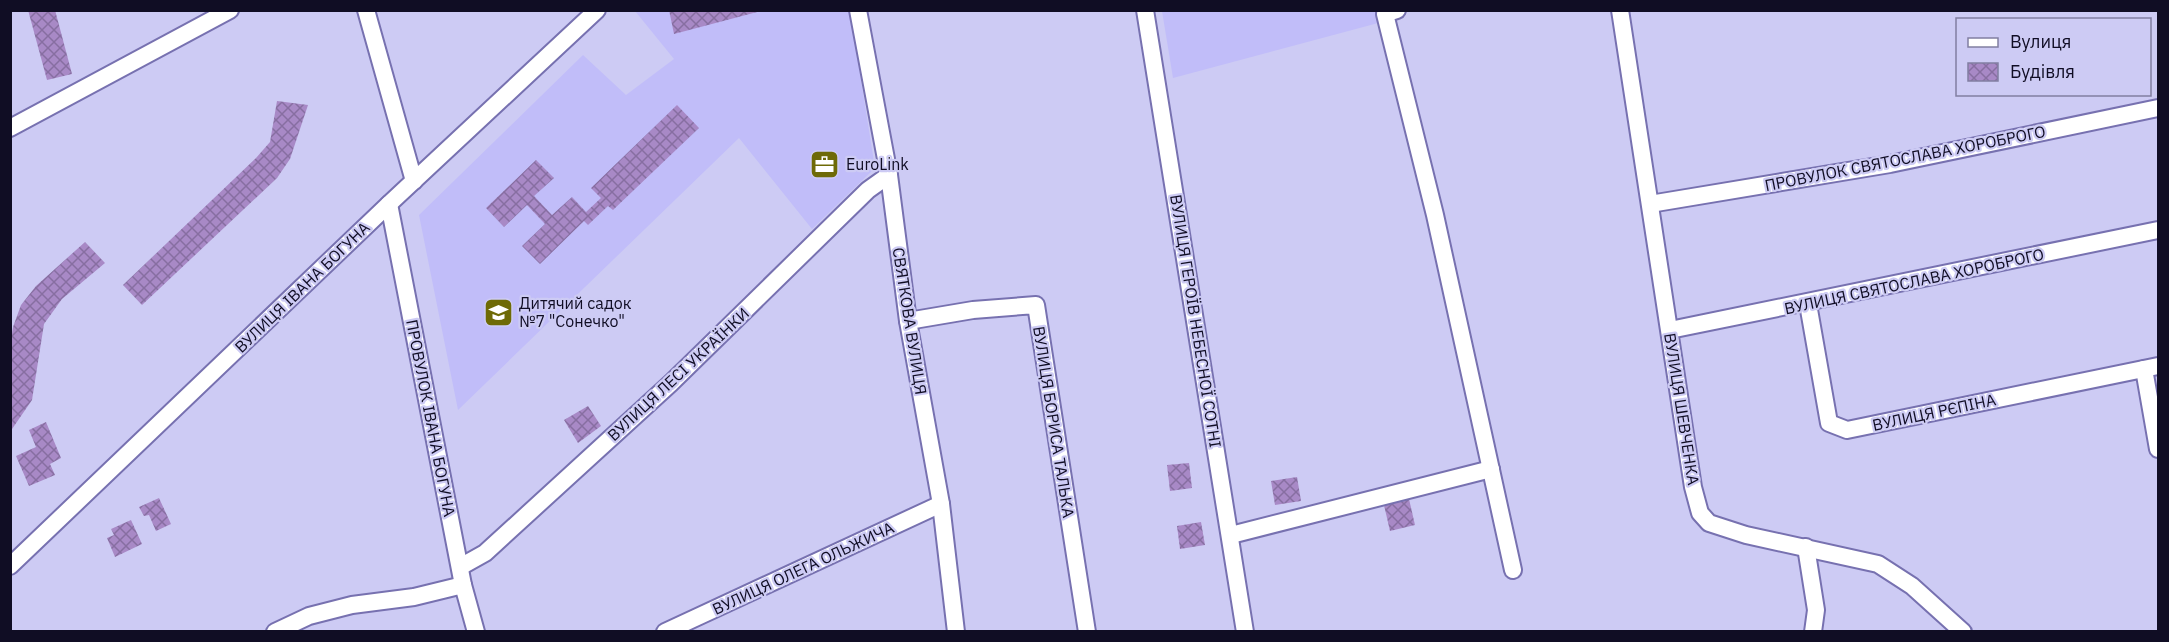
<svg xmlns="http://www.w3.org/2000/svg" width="2169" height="642" viewBox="0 0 2169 642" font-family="'IBM Plex Sans',sans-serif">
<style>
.built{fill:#c1bdf9}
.building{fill:url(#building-cross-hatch)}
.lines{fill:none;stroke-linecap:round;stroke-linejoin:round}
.minor-casing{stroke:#7771b0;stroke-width:20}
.minor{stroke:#fff;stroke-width:16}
.labels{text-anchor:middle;stroke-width:4.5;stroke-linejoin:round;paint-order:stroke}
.street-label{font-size:16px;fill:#100d24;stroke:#cdcbf4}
.poi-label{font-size:16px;fill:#100d24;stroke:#cdcbf4;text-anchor:start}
</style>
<defs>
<pattern id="building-cross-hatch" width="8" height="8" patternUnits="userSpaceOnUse" patternTransform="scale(1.5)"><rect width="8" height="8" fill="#a889c6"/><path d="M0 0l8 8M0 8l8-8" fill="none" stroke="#876ea1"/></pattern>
</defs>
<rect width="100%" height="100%" fill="#cdcbf4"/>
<g class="built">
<path d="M635,11H850L875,168L812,229L739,138L458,410L419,215L583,55L626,95L674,59Z"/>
<path d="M1162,11H1381L1382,22L1173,78Z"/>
</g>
<g class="building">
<path d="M28,10H55L72,74L47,80Z"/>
<path d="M669,10H761V11L674,34Z"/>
<path d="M277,101L308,105L290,159L277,178L142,305L123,285L256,158L270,142Z"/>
<path d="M677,105L699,128L613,210L608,206L588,225L584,221L540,264L522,246L545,224L527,205L504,227L486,208L536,160L554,178L534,196L552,215L572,197L586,212L601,198L591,188Z"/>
<path d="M85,242L105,263L62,299L44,324L32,400L10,432V346L13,327L21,305L36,286Z"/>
<path d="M588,406L601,426L578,443L564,420Z"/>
<path d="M46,422L61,458L50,464L55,475L29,486L16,456L36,447L29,430Z"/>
<path d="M1189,463L1192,488L1170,491L1167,465Z"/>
<path d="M1297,477L1301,501L1275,505L1271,481Z"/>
<path d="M159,498L171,524L156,531L149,515L144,516L139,507Z"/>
<path d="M1409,499L1415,525L1390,531L1384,505Z"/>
<path d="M131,520L142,544L115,557L107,538L114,535L111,529Z"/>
<path d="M1201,522L1205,545L1180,549L1177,526Z"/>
</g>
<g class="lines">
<defs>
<g id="minor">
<path d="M366,10L414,181"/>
<path d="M858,10L889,175L908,321L941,504L956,632"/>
<path d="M1145,10L1245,632"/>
<path d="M1397,10L1385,14L1435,215L1513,570"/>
<path d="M1620,10L1693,487L1700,513L1709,523L1746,535L1878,564L1912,586L1963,632"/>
<path d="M10,128L230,10"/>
<path d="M389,204L463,585L476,632"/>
<path d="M1650,204L1890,164L2158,108"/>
<path d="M1808,304L1829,423L1847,430L2158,366"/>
<path d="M908,321L973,310L1036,305L1087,632"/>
<path d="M1670,330L2158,230"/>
<path d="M2144,369L2158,449"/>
<path d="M1231,535L1491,469"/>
<path d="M1806,547L1816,610L1813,632"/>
<path d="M10,566L389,204L597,10"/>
<path d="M460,567L485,553L671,383L868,190L889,175"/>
<path d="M275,632L309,616L352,605L414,597L463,585"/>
<path d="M665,632L941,504"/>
</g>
</defs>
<use href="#minor" class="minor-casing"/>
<use href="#minor" class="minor"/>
</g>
<defs>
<symbol id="office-square" viewBox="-11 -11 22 22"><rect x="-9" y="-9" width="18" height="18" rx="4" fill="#6e6a06" stroke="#cdcbf4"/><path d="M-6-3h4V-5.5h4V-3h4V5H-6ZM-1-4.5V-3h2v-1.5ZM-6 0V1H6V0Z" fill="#fff"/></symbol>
<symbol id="school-square" viewBox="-11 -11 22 22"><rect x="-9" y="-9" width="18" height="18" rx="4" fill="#6e6a06" stroke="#cdcbf4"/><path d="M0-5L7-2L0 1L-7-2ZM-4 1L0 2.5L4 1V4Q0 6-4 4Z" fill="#fff"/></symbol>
</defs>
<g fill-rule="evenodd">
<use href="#office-square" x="808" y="148" width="33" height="33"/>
<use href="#school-square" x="482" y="296" width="33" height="33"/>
</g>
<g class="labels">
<g class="street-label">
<text transform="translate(1905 158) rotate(-11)" y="6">ПРОВУЛОК СВЯТОСЛАВА ХОРОБРОГО</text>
<text transform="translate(1914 281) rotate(-12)" y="6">ВУЛИЦЯ СВЯТОСЛАВА ХОРОБРОГО</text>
<text transform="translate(302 287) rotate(-44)" y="6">ВУЛИЦЯ ІВАНА БОГУНА</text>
<text transform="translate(910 321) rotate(81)" y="6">СВЯТКОВА ВУЛИЦЯ</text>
<text transform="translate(1196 321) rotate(81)" y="6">ВУЛИЦЯ ГЕРОЇВ НЕБЕСНОЇ СОТНІ</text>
<text transform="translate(678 374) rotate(-43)" y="6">ВУЛИЦЯ ЛЕСІ УКРАЇНКИ</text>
<text transform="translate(1682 409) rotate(81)" y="6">ВУЛИЦЯ ШЕВЧЕНКА</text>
<text transform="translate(1934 412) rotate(-12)" y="6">ВУЛИЦЯ РЄПІНА</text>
<text transform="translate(431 418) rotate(79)" y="6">ПРОВУЛОК ІВАНА БОГУНА</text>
<text transform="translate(1054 422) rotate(81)" y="6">ВУЛИЦЯ БОРИСА ТАЛЬКА</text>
<text transform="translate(803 568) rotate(-25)" y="6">ВУЛИЦЯ ОЛЕГА ОЛЬЖИЧА</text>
</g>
<g class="poi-label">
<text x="846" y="170">EuroLink</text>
<text x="519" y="309">Дитячий садок<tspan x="519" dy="18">№7 "Сонечко"</tspan></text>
</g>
</g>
<rect width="2169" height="642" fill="none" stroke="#100d24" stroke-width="24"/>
<rect x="1956" y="18" width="195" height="78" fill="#cdcbf4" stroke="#817fa1" stroke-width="1.5"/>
<rect x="1968" y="38" width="30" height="9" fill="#ffffff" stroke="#817fa1" stroke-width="1.5"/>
<text x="2010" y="48" font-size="18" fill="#100d24">Вулиця</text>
<rect x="1968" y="63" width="30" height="18" fill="url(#building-cross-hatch)" stroke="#817fa1" stroke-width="1.5"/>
<text x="2010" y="78" font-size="18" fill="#100d24">Будівля</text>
</svg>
